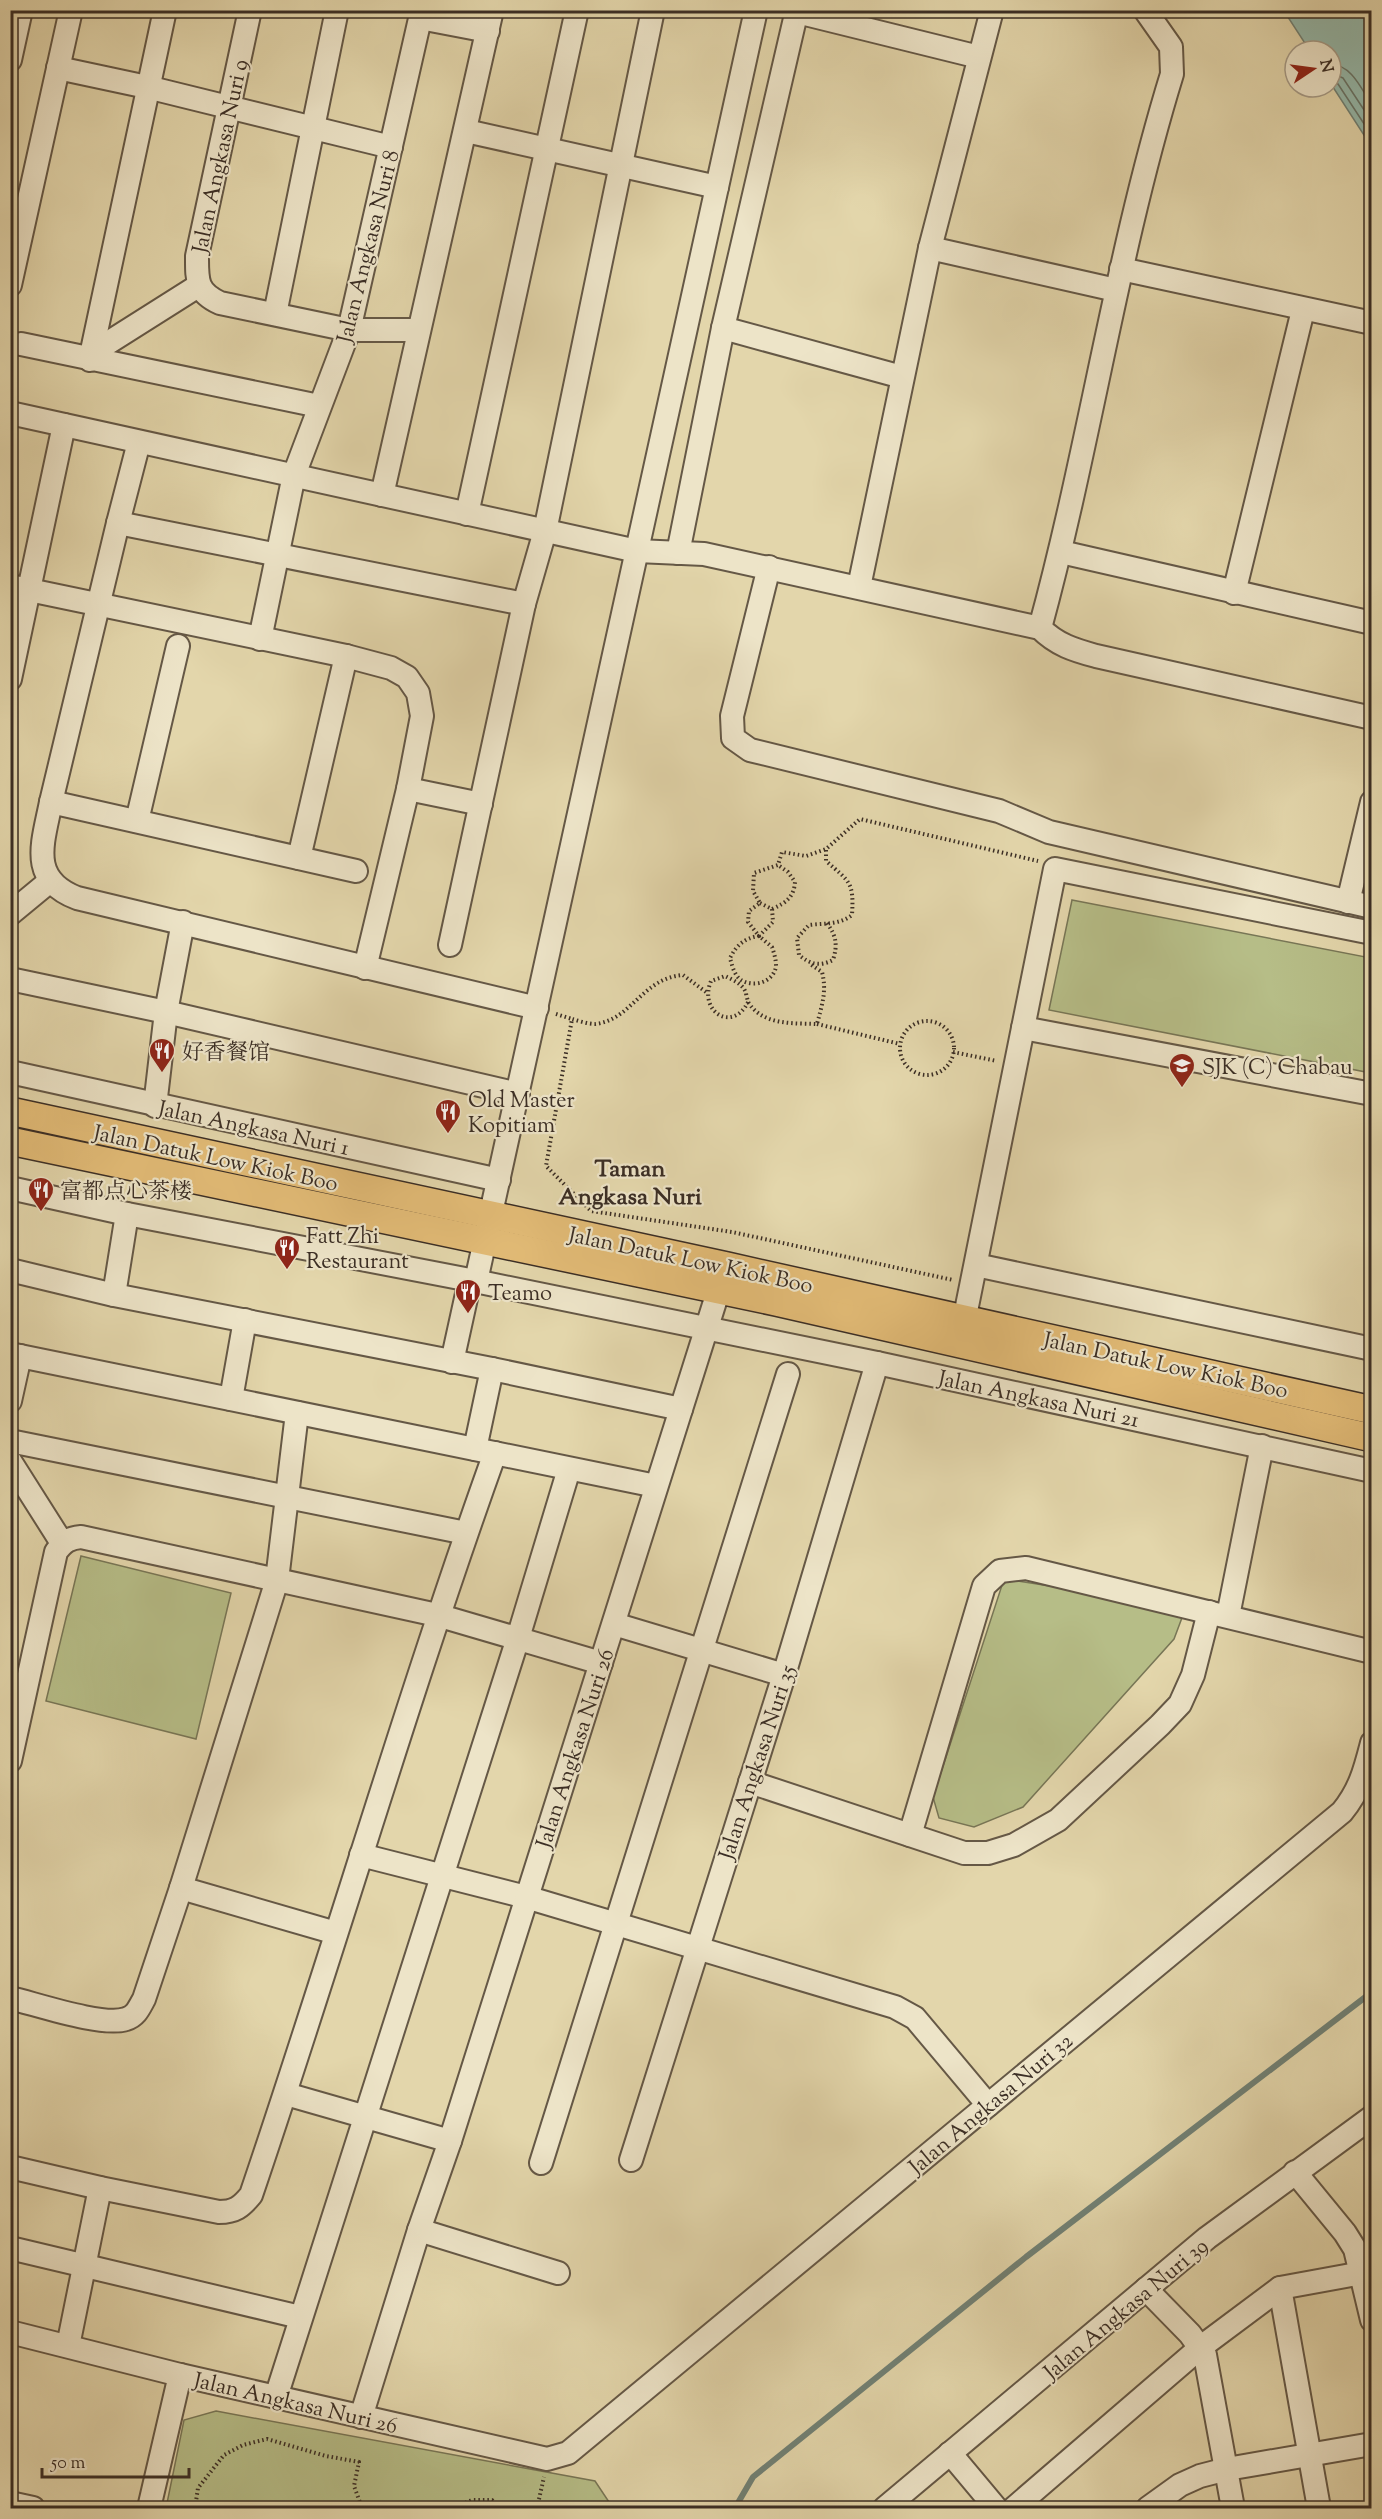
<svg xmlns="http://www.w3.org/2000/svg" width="1382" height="2519" viewBox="0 0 1382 2519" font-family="'Sorts Mill Goudy','Noto Serif SC',serif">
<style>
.green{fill:#b6bd87;stroke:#787656;stroke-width:1.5}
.water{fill:#95b9ab;stroke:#718175;stroke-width:1.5}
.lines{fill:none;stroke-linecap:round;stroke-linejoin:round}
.shore{stroke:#687468;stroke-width:1.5}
.stream{stroke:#718175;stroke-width:6}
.minor-casing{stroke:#655846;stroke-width:26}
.major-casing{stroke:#3b2e25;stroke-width:30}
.path{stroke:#3b2e25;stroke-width:4;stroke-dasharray:1.5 3;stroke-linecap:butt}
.minor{stroke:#ede4c8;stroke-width:22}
.major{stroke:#e2bb76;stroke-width:27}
.labels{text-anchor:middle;stroke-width:4.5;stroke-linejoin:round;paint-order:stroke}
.street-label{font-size:22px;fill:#3b2e25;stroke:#ede4c8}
.poi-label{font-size:22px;fill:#3b2e25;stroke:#ede4c8;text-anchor:start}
.neighbourhood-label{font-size:24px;font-weight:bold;fill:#3b2e25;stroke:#ede4c8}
</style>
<rect width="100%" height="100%" fill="#e3d6ab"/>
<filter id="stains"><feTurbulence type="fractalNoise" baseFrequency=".00333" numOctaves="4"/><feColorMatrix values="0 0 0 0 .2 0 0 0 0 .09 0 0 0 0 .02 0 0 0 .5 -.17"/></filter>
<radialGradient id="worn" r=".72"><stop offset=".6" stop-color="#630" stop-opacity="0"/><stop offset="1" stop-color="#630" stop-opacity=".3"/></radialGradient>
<g class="green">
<path d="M1072,900L1371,958V1073L1049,1010Z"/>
<path d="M81,1556L231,1593L196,1739L46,1701Z"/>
<path d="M1004,1579L1186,1607L1174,1639L1023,1807L974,1827L939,1818L933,1797Z"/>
<path d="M216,2411L595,2481L613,2508H166L184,2420Z"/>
</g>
<path class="water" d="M1284,11H1371V146L1331,84V51H1310Z"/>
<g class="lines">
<g class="shore">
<path d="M1331,64C1353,66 1361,89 1372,105"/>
<path d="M1331,73L1343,78L1372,122"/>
<path d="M1331,81L1338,84L1372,136"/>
</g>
<path class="stream" d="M735,2508L753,2477L1026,2257L1372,1992"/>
<defs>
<g id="minor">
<path d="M250,10L197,256C197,280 196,292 220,303L349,330H418"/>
<path d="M797,12L979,57"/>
<path d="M420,18L488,31"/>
<path d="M10,60L21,10"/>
<path d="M58,68L147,87L391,147"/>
<path d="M466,131L717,187"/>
<path d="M930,248L1116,290"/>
<path d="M1121,269L1372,323"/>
<path d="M10,285L71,10"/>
<path d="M275,314L337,10"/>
<path d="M723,328L902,377"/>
<path d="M21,344L319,406"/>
<path d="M92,353L198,286"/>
<path d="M90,360L165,10"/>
<path d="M10,413L637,551L704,554L1040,628C1057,645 1074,650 1096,656L1372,718"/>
<path d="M139,442L118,523L51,802C43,843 28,879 77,898L537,1008"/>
<path d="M382,495L492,10"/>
<path d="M467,514L577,10"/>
<path d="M118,523L524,604"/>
<path d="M1061,552L1372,623"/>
<path d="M678,553L723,328L797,10"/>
<path d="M769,567L732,716L733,738L750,750L999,811L1049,832L1372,907"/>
<path d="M10,586L346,656L391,668L407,677L418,693L422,716L408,789L365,968"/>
<path d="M859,587L930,248L992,10"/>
<path d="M1234,593L1303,310"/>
<path d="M1040,628C1090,445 1116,256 1172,74L1171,47L1145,10"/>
<path d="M260,639L294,475L349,330L422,10"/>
<path d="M10,679L64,425"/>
<path d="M408,789L481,804"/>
<path d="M51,802L356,871"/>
<path d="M137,821L178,646"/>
<path d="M299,858L346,656"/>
<path d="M1348,902L1372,802"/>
<path d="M10,914L50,881"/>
<path d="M450,945L524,604L545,531L653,10"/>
<path d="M10,979L166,1012L518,1094"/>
<path d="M1023,1028L1372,1094"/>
<path d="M10,1072L499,1180"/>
<path d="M155,1106L166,1012L183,922"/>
<path d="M10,1188L127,1214L470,1280L877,1363L1372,1471"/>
<path d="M976,1265L1372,1349"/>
<path d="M10,1270L114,1295L492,1369L681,1409"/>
<path d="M476,1281L756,10"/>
<path d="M114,1295L127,1214"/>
<path d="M961,1336L1055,869L1372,933"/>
<path d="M10,1354L656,1486"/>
<path d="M452,1362L470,1280"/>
<path d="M231,1399L245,1320"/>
<path d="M10,1401L20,1356"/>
<path d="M10,1441L466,1533"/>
<path d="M475,1449L492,1369"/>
<path d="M10,1461L62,1543"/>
<path d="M1228,1616L1262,1446"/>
<path d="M614,1624L784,1675"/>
<path d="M10,1761L56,1552C63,1542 69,1538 81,1537L437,1615L601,1663"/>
<path d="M750,1782L964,1853H988L1014,1845L1058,1820L1160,1725L1180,1704L1193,1675L1209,1612"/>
<path d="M910,1835L984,1586L1000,1571L1026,1568L1372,1652"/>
<path d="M361,1855L526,1897L895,2007L915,2018L988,2105"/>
<path d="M181,1888L336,1933"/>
<path d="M10,1998C36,2004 103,2027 126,2019C136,2016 139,2008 144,1999L181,1888L277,1580L297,1413"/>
<path d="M286,2094L450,2141"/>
<path d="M631,2160L784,1675L877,1363"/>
<path d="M541,2163L788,1374"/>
<path d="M10,2167L100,2188L219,2212C235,2212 241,2207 251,2195C335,1948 407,1698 495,1453"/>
<path d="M1295,2172L1345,2233L1355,2249L1372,2320"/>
<path d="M419,2230L558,2273"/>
<path d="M10,2248L300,2317"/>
<path d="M1280,2288L1319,2508"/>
<path d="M1146,2289L1190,2334L1205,2355L1233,2508"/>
<path d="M10,2332L180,2375L547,2459L568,2453L1342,1812C1360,1790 1365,1770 1372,1743"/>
<path d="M68,2346L100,2188"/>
<path d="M276,2397L518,1638L569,1469"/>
<path d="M361,2417L419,2230L450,2141L724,1273"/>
<path d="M950,2453L996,2508"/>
<path d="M10,2503L33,2508"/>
<path d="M149,2508L180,2375"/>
<path d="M885,2508L1207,2238L1372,2117"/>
<path d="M1014,2508L1201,2347L1280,2288L1362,2273"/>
<path d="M1148,2508L1180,2485L1200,2476L1227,2469L1372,2444"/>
</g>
<g id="major">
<path d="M10,1111L727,1266L1372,1410"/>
<path d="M10,1141L776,1302L1372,1438"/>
</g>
</defs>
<use href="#minor" class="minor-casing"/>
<use href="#major" class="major-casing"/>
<g class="path">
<path d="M760,903L772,909C786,903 794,897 795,882L788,872L778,865"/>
<path d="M772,909L773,922L759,936L772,947C774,953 776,959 776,966C774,982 754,988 741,980C734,975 732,965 730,958C736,946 744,938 759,936L748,922L749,911L760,903L753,891L754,873L778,865L782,852L806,856L826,849"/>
<path d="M827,923C836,936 838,944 833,960C819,967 810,964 799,955L797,938L809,925C825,923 839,925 852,915C854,882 850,882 826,861V849L860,819L1038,861"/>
<path d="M706,992L683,975C642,978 632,1020 595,1024C588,1024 579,1021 572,1019L546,1166L591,1211L732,1232L953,1280"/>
<path d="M748,1002C733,1033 698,1012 711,981L725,976C733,980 743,984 746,993C746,995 748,1001 748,1002C763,1026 794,1023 817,1024C822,1005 827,991 822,972L810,964"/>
<path d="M556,1014L572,1019"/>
<circle cx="927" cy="1048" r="27"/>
<path d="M817,1024L900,1044"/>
<path d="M953,1052L997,1061"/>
<path d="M195,2508L198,2488L224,2455L243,2445L267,2439L326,2456L359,2462L354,2486L362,2508"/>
<path d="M453,2508L472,2500H492L503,2508"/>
<path d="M537,2508L544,2477"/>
</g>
<use href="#minor" class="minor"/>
<use href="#major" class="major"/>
</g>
<defs>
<symbol id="restaurant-pin" viewBox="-11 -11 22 30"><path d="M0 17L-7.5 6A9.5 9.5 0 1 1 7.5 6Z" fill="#8f2418" stroke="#ede4c8"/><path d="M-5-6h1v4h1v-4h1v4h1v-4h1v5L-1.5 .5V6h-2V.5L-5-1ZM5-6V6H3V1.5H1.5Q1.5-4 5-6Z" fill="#fff"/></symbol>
<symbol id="school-pin" viewBox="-11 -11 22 30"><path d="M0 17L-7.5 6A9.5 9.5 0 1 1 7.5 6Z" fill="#8f2418" stroke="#ede4c8"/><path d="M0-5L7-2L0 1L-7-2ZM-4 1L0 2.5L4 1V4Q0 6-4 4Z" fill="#fff"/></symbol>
</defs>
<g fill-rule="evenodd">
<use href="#restaurant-pin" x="147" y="1036" width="30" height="40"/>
<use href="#school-pin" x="1167" y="1051" width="30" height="40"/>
<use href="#restaurant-pin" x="433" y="1097" width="30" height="40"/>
<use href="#restaurant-pin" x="26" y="1175" width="30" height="40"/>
<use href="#restaurant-pin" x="272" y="1233" width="30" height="40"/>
<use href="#restaurant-pin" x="453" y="1277" width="30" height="40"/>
</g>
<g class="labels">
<g class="street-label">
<text transform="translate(219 156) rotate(-78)" y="8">Jalan Angkasa Nuri 9</text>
<text transform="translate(367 246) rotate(-76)" y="8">Jalan Angkasa Nuri 8</text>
<text transform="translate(254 1127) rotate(12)" y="8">Jalan Angkasa Nuri 1</text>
<text transform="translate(216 1157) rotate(12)" y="8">Jalan Datuk Low Kiok Boo</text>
<text transform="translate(691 1259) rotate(12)" y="8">Jalan Datuk Low Kiok Boo</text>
<text transform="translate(1166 1364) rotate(12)" y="8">Jalan Datuk Low Kiok Boo</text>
<text transform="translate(1039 1398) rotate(12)" y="8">Jalan Angkasa Nuri 21</text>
<text transform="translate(574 1748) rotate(-72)" y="8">Jalan Angkasa Nuri 26</text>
<text transform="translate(756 1762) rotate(-72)" y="8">Jalan Angkasa Nuri 35</text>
<text transform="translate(990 2103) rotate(-40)" y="8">Jalan Angkasa Nuri 32</text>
<text transform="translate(1125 2308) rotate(-40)" y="8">Jalan Angkasa Nuri 39</text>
<text transform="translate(296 2402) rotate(13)" y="8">Jalan Angkasa Nuri 26</text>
</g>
<g class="poi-label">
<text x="182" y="1059">好香餐馆</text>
<text x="1202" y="1074">SJK (C) Chabau</text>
<text x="468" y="1107">Old Master<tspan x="468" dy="25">Kopitiam</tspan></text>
<text x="60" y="1198">富都点心茶楼</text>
<text x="306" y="1243">Fatt Zhi<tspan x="306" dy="25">Restaurant</tspan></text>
<text x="488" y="1300">Teamo</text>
</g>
<g class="neighbourhood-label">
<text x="630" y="1176">Taman<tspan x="630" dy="28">Angkasa Nuri</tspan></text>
</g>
</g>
<rect width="1382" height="2519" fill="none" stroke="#e3d6ab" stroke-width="36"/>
<rect x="12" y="12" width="1358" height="2495" fill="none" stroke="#3b2e25" stroke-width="3"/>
<rect x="18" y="18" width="1346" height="2483" fill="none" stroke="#3b2e25" stroke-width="1.5"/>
<g transform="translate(1313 69) rotate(77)"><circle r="28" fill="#ede4c8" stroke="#a69b87" stroke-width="1.5"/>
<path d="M0-4.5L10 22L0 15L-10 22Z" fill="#8f2418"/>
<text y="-9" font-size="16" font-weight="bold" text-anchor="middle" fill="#3b2e25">N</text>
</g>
<path d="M42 2468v9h147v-9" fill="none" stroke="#3b2e25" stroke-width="3"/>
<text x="51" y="2468" font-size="18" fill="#3b2e25" stroke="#ede4c8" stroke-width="4.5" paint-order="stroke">50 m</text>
<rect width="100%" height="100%" filter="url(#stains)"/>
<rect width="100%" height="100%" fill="url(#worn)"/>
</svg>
